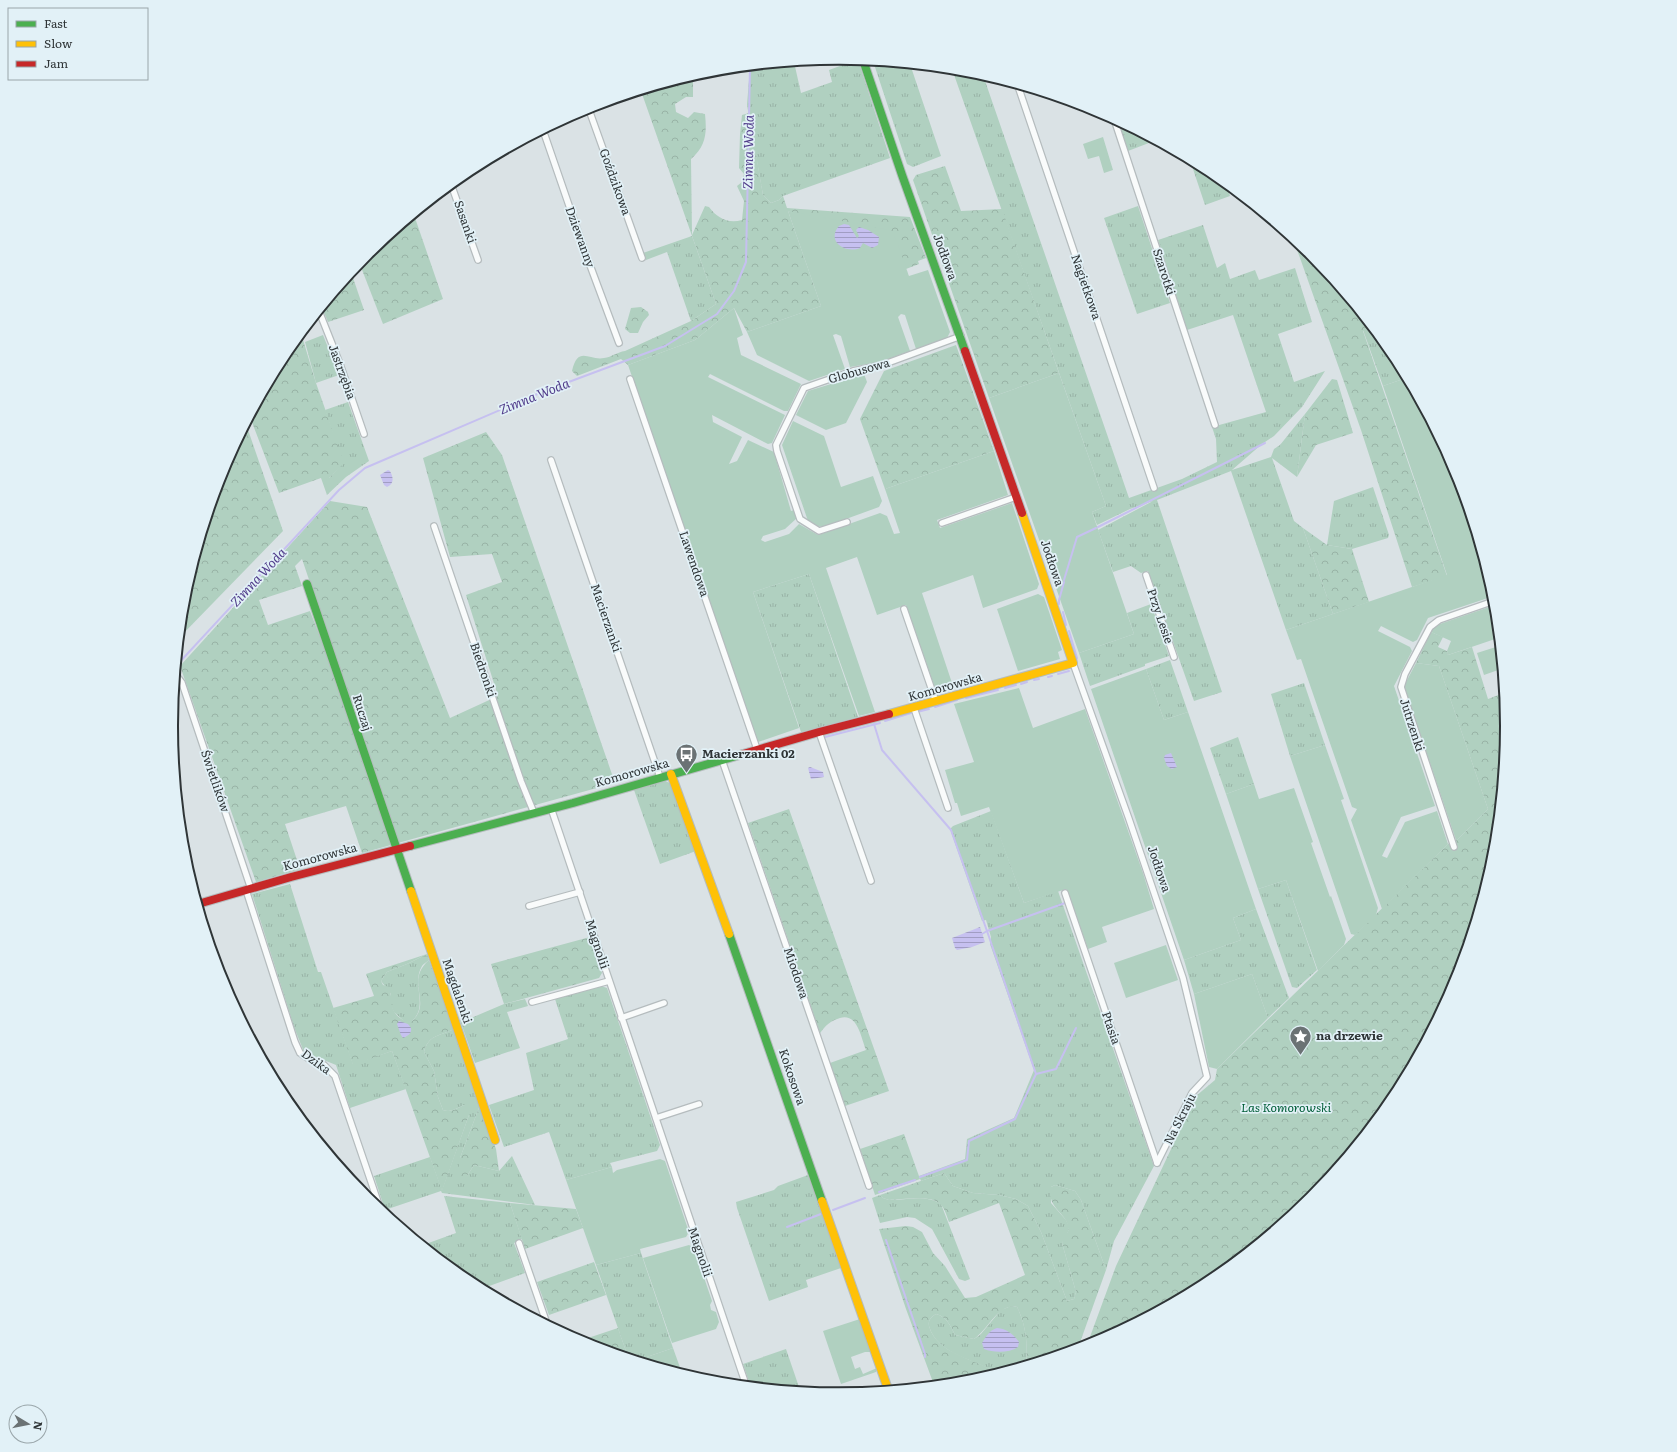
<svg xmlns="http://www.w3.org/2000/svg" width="1677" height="1452" viewBox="0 0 1677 1452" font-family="Literata,serif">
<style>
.grass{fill:url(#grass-tufts)}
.forest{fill:url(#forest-crowns)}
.garden{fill:#b0d0c0}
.water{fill:url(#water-rules)}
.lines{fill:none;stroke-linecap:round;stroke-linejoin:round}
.stream{stroke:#c6c0f0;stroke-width:2}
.street-casing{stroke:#b5bcbe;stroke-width:8}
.fast-casing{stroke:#b5bcbe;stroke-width:10}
.slow-casing{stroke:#b5bcbe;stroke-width:10}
.jam-casing{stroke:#b5bcbe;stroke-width:10}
.street{stroke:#f9fbfb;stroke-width:5.5}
.fast{stroke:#4caf50;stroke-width:8}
.slow{stroke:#ffc107;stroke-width:8}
.jam{stroke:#c62828;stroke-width:8}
.labels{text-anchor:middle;stroke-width:3.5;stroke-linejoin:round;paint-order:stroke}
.street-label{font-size:12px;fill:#2f3537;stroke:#e2f1f7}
.poi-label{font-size:12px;font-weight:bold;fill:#2f3537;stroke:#e2f1f7;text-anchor:start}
.park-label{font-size:12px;font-style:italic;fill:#005d37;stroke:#e2f1f7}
.water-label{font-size:13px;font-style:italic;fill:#513d8b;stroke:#e2f1f7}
.rim{fill:none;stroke:#2f3537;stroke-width:2}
</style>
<defs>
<pattern id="grass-tufts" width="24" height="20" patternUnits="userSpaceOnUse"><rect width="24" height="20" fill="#b0d0c0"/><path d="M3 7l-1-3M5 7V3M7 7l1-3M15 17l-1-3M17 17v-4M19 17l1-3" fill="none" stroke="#98b3a6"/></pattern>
<pattern id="forest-crowns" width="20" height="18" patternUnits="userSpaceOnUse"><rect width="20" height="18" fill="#b0d0c0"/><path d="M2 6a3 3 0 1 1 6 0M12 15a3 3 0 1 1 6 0" fill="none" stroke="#98b3a6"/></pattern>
<pattern id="water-rules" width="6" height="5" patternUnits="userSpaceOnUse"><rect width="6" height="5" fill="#c6c0f0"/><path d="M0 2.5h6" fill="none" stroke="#a19dc3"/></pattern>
</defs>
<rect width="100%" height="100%" fill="#dae2e5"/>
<g class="grass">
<path d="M856,60H858L890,158L783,196L779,200L771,203L763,195L747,105L750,67L794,62L801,93L832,82L829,70Z"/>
<path d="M873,61L904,64L905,69L911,67L941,156L913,167L907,164Z"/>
<path d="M952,69L969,71L983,75L1129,498L1182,479L1217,462L1216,439L1212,427L1266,412L1233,315L1187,330L1158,240L1203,225L1217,268L1225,263L1230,279L1255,270L1259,280L1295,268L1312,322L1278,334L1294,382L1325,371L1302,407L1274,436L1262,444L1232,470L1271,457L1274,449L1280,445L1305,414L1297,477L1272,458L1294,521L1303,528L1333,614L1286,630L1231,471L1157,500L1222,692L1194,701L1148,571L1141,573L1131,566L1113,572L1098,530L1153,501L1130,509L1097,525L1092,512L1106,506Z"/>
<path d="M1118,121L1154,141L1128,151Z"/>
<path d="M1190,160L1210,171L1226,184L1230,196L1205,205Z"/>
<path d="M1138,206L1170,303L1137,314L1104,218Z"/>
<path d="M692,236L716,304L691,321L667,252L646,260L643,253Z"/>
<path d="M1293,239L1311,254L1312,255L1300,258Z"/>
<path d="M1372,328L1394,355L1406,378L1383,386L1363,330Z"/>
<path d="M323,335L339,375L316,383L305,342Z"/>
<path d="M348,402L369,461L346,477L327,495L321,478H329L343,463L325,410Z"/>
<path d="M1373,487L1389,535L1388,538L1352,549L1327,545L1334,501Z"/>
<path d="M809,574L858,717L801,732L753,592Z"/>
<path d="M1151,604L1169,656L1145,664V666L1090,686L1079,653L1134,634L1127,613Z"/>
<path d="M1170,660L1188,712L1164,720L1146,669Z"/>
<path d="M1304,683L1325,745L1290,756L1271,694Z"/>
<path d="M1238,737L1254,784L1226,794L1210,748Z"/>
<path d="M665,781L672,784L696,851L660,864L634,790Z"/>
<path d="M991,811L1024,903L1058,891L1154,1166L1114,1241L1106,1270L1081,1200L1075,1191L1055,1185L1051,1187V1203L1066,1220L1069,1226L1068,1232L1062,1243L1076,1292L1074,1299L1067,1301L1041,1232L1028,1206L1016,1199L999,1195L973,1193L953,1186L944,1173L921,1181L919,1176L965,1159L967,1139L1014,1118L1034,1070L990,944L991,937L986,920L982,921L950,829L953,826Z"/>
<path d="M1286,880L1317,970L1297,988L1292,987L1258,889Z"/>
<path d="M290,884L318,972H321L353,1064L392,1051L406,1089L350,1108L336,1065L304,1052L294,1027L252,894Z"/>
<path d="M1256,909L1289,998L1268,1018L1252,974L1194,994L1184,960L1241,940L1233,918Z"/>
<path d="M427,954L429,960C427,962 423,964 422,966C411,984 429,1006 412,1021L405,1022L394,1012L390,1003L391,994L381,981L387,972L407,964Z"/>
<path d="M601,986L607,988L660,1145L657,1151L610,1163L612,1167L566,1180L549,1132L504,1147L489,1105L534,1090L526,1053L568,1039L555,999Z"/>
<path d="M525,999L528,1006L507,1012L520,1048L475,1063L460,1020L464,1021L504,1004Z"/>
<path d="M453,1026L480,1105L460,1158L467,1176L474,1165L499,1171L512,1156L535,1205L442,1193L441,1191L385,1210L374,1176L430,1157L442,1190L469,1115L464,1105C457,1108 451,1113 443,1110L438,1097L434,1071L424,1052C428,1036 438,1036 452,1030Z"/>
<path d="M808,1175L841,1268L806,1280L808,1287L769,1301L737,1208L736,1202L774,1190L778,1186Z"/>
<path d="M880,1195L883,1198L889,1200C907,1200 926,1194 941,1204L970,1279L965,1281L959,1279L932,1229L915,1218L907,1217L880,1223L872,1198Z"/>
<path d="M444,1196L510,1203L522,1239L514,1243L525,1273L481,1289L467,1281L423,1245L456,1233Z"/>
<path d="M641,1253L673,1348L638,1360L628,1357L596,1265Z"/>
<path d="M1011,1306L1017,1307C1026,1325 1028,1344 1026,1364L996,1373C976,1359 937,1355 929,1326C928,1320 931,1317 936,1314C947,1317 950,1325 955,1335L974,1339L980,1335L1001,1310Z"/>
<path d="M786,1349L800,1390L750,1385L743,1364Z"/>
</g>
<g class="forest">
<path d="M688,77L693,82V97H686L675,104L676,112L688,118L694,112L705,114C707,133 706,146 691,159L692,235L705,206L709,207C717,218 728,224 742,220L744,201L737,186L742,182L744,174L739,168L740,134L742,115L749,113L763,195L771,203L779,200L783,196L787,208L910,217L926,258L918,261L919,264L906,269L899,253L788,211L821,306L747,332L734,308L695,340L628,365L621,359L577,376L572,371C578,345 589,361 604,358C612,357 617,352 625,351L691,321L716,304L641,91Z"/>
<path d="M945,166L961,211L1002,209L1059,373L989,398L913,180L916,175Z"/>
<path d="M414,215L443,299L383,324L359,262L366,253Z"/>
<path d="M1312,255L1371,328L1363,331L1447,576L1412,587L1361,430L1300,258Z"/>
<path d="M351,272L364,310L328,322L322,308Z"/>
<path d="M641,307L648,312L649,315L643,322L638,333H630L625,329L631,308Z"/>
<path d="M301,333L316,383L344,463L329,478H321L279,493L250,417L283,355Z"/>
<path d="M956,345L994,451L885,489L860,419L884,371Z"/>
<path d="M1332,379L1337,380L1353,433L1316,445L1297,477L1305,414Z"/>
<path d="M246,424L283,531L179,638L183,595L221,470Z"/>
<path d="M486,432L502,455L615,783L398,843L302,559L295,566L302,586L259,600L268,625L310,611L329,660L391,845L362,853L346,806L285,824L300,869L256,882L180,666L330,501L367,507L450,718L498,696L466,595L502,582L492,554L450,557L423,458Z"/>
<path d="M1303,528L1327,545L1352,549L1369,602L1333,614Z"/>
<path d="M1431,632L1443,637L1438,647L1447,651L1448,655L1472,647L1488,699L1501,694L1504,704L1506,726L1494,857L1456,982L1394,1097L1311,1199L1209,1282L1094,1343L1087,1345L1116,1266L1196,1096L1215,1080L1217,1069L1448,844L1457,840L1488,809L1439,666L1416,663Z"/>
<path d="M789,809L889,1091L845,1106L830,1063L866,1050C861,1038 858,1013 840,1018C830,1021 826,1025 820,1033L748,823Z"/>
<path d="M590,937L602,973L599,978L504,1004L491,964Z"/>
<path d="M427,954L407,964L387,972L381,981L383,985L389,987C394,1003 388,1012 405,1021H412C433,1002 404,982 429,960L453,1026L452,1030C438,1036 428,1036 424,1052L434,1071L438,1097L443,1110C451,1113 457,1108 464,1105L469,1107V1115L442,1191L392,1051L353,1065L333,1008L374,996L366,974Z"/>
<path d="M480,1105L496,1149L499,1171L474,1165L467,1176L460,1180L457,1177L460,1158Z"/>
<path d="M904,1134L920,1179L875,1195L860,1149Z"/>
<path d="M944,1173L953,1186L973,1193L999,1195L1016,1199L1028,1206L1041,1232L1067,1301L1074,1299L1076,1292L1062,1243L1064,1235L1068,1232C1071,1213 1046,1211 1051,1187L1055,1185L1075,1191L1081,1200L1106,1270L1078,1348L1026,1364C1028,1345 1026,1325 1017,1307C998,1303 988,1330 974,1339L955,1335C950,1325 947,1317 936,1314C931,1317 928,1320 929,1326C937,1355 976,1358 996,1373L983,1377L976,1374V1379L969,1381L934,1385L906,1309L879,1229L906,1226L913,1227L922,1232L933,1253L945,1266L965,1298L976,1297L1025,1275L999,1203L949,1222C947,1217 945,1209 941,1205C932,1194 902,1200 889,1200L883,1198L880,1195Z"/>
<path d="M510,1203L576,1209L583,1228L525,1249Z"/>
<path d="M594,1262L606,1295L549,1315L537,1282Z"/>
<path d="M618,1328L628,1357L579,1341Z"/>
</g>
<g class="garden">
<path d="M1103,137L1113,170L1104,173L1099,156L1088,159L1083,144Z"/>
<path d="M788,211L890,230C895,233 906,268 909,276L928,270L950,332L947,338L916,349L905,315L901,314L898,317L910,351L880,362L850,367L841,336L836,334L833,335L845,369L809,381L757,355L747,332L821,306Z"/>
<path d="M734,308L743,335L737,338L741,355L801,384L788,411H784L710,374L708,377L785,415L772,443L768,444L712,415L713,422L742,437L729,464L737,461L748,440L774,452L791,511L794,510L797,518L785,529L763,536L761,540L765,542L789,534L799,524L818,535L880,513L887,516L894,534L900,533L885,489L994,451L1008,495L937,520L940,528L1012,503L1039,584L1037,589L983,608L973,575L922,593L954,689L937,694L906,605L877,615L857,557L826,568L875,712L859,716L809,574L753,592L799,728L758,742L628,365L695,340Z"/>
<path d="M1059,373L1106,506L1092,512L1134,634L1079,653L989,398Z"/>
<path d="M864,374L867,382L846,423L826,430L796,415L808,391Z"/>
<path d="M1406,378L1456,471L1494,596L1428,618L1417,640L1413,642L1381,626L1378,631L1410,647L1412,651L1394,686L1435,806L1401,817L1382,856L1387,858L1405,822L1437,811L1448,844L1382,909L1351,820L1357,809L1352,807L1301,659L1297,660L1286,630L1447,575L1383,386Z"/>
<path d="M793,421L824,436L841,487L873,476L882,501L879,507L824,527L815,526L808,521L782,445Z"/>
<path d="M1038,594L1044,597L1062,650L1058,652L1060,659L1018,671L997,609Z"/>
<path d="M1495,605L1498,638L1448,655L1447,651L1451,641L1431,632L1434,626Z"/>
<path d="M1499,646L1501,669L1484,675L1477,653Z"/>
<path d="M1416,663L1439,666L1488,809L1457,840H1456L1404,686Z"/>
<path d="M1146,669L1164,720L1188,712L1256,909L1233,918L1241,940L1184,960L1091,689Z"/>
<path d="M1019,688L1033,728L1085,709L1143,873L1154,909L1102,927L1107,942L1088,949L1066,889L1024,903L989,807L961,816L957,803H955L945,770L974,762L954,704Z"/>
<path d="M1325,745L1344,799L1341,800L1378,908L1376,915L1355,935L1351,934L1290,756Z"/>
<path d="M1254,784L1259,799L1294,788L1313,842L1311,843L1330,897L1331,896L1346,939L1344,945L1318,971L1286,880L1258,889L1226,794Z"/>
<path d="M1166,945L1178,980L1126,998L1114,963Z"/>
<path d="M1252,974L1268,1018L1217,1069L1209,1067L1194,994Z"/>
<path d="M660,1159L665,1161L689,1232L686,1237L640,1249L641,1253L596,1265L566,1180L612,1167L613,1173L617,1170Z"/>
<path d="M689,1245L694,1248L712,1301L710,1305L711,1310L716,1312L719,1322L716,1329L672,1343L643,1258Z"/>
<path d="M860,1319L871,1352H865L851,1357L855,1369L860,1367L863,1374L877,1368L876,1372L841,1384L823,1331Z"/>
<path d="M673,1348L682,1373L638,1360Z"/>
</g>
<g class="water">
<path d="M844,224L849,225L857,238L859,236L856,230L859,227L868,230L879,237L878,245L872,248L863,243L860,248C845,254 826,241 839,226Z"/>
<path d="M388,470L390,471C393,477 395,483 387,487L384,485L380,475Z"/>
<path d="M1171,753L1177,767L1172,769L1167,766L1164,758L1165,755Z"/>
<path d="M810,767L823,772L824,777L811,779L808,768Z"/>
<path d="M980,927L985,942L972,947L957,950L955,948L952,938Z"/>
<path d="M399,1021L408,1024L411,1028C412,1033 408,1036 403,1038L401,1035L397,1024Z"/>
<path d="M997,1328C1007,1329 1013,1334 1019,1342L1018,1347C1009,1353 994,1353 984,1349L982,1343C986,1336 990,1330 997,1328Z"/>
</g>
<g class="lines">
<g class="stream">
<path d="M1098,527L1265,443"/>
<path d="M1064,580L1077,537L1096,528"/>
<path d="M1059,604V600L1064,582"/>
<path d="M1063,612L1066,625"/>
<path d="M1069,631L1077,658L1076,661"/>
<path d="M176,666L339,490L365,468L542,392L665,346L717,314L734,291L746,262L750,67"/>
<path d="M1058,674L1069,671"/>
<path d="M1048,677L1052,676"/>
<path d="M1034,680L1039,679"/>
<path d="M1021,684L1027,682"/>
<path d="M1005,688L1016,685"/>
<path d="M966,698L998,690"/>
<path d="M935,707L957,700"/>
<path d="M917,712L929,709"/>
<path d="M885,721L911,713"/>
<path d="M874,724L882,750L951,830L987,931L982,934"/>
<path d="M825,737L880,723"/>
<path d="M1036,1074L1056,1069L1076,1028"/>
<path d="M920,1177L967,1160L969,1141L1015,1119L1036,1074L987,931L1065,903"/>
<path d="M879,1192L915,1180"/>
<path d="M833,1210L865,1198"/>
<path d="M787,1227L821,1214"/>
<path d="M886,1240L925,1354V1357"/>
</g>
<defs>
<g id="street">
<path d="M1018,86L1154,488"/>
<path d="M588,107L642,258"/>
<path d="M1114,119L1215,425"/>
<path d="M543,130L584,249L619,343"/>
<path d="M451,184L478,260"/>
<path d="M319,311L340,364L364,434"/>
<path d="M630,379L757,749"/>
<path d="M551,460L660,777"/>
<path d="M847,522L819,531L800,519L777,451L776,445L804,388L853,371L882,365L961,336"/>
<path d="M942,523L1016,497"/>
<path d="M434,526L521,781L534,813"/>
<path d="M1146,575L1174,657"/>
<path d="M904,609L936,702"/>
<path d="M1073,663L1129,819L1183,978L1207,1077L1192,1093L1157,1163"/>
<path d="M176,675L182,683L251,889"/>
<path d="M914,708L948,808"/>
<path d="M819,732L871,881"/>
<path d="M722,760L869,1186"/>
<path d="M551,808L746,1385"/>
<path d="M1454,847L1401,687L1405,674L1430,627L1439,620L1494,601"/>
<path d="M246,890L295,1042L300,1053L309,1059L324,1065L335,1076L381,1211"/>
<path d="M1065,893L1157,1163"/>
<path d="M529,906L580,892"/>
<path d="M532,1002L609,981"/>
<path d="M621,1018L664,1003"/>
<path d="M656,1118L699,1104"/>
<path d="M519,1243L547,1324"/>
</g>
<g id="fast">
<path d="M863,60L902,175L965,351"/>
<path d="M307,584L411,891"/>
<path d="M410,846L573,803L743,754"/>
<path d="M729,934L822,1201"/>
</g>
<g id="slow">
<path d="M889,714L1073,663L1022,513"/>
<path d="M671,774L729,934"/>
<path d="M411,891L495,1140"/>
<path d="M822,1201L888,1389"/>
</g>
<g id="jam">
<path d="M965,351L1022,513"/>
<path d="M743,754L819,732L889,714"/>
<path d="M198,904L291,877L410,846"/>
</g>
</defs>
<use href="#street" class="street-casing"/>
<use href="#fast" class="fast-casing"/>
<use href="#slow" class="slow-casing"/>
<use href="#jam" class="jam-casing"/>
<use href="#street" class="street"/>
<use href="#fast" class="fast"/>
<use href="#slow" class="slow"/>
<use href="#jam" class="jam"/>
</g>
<defs>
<symbol id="bus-pin" viewBox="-11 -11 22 30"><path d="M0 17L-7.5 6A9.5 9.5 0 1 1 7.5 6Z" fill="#6b7274" stroke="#e2f1f7"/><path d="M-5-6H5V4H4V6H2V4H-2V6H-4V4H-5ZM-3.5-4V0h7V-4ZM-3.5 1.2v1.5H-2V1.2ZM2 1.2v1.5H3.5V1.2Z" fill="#fff"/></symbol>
<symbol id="sight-pin" viewBox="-11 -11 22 30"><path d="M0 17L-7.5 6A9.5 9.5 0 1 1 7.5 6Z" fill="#6b7274" stroke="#e2f1f7"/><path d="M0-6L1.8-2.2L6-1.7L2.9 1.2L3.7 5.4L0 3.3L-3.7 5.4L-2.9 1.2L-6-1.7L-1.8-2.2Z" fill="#fff"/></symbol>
</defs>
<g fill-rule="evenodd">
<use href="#bus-pin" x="674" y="742" width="25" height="34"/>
<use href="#sight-pin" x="1288" y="1024" width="25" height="34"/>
</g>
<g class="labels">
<g class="street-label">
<text transform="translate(615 182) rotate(70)" y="4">Goździkowa</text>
<text transform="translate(465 222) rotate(71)" y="4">Sasanki</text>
<text transform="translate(580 237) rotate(70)" y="4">Dziewanny</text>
<text transform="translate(945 257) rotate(70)" y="4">Jodłowa</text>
<text transform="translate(1164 272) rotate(72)" y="4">Szarotki</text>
<text transform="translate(1086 287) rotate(71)" y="4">Nagietkowa</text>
<text transform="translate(859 371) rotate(-16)" y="4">Globusowa</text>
<text transform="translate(342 372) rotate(70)" y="4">Jastrzębia</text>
<text transform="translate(1052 563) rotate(71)" y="4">Jodłowa</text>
<text transform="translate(694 564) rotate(71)" y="4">Lawendowa</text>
<text transform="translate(1160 616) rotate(71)" y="4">Przy Lesie</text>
<text transform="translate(606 618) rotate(71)" y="4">Macierzanki</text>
<text transform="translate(483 670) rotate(71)" y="4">Biedronki</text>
<text transform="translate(945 687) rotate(-16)" y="4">Komorowska</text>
<text transform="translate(362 713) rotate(72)" y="4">Ruczaj</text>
<text transform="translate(1412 725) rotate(72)" y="4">Jutrzenki</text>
<text transform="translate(632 773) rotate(-16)" y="4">Komorowska</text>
<text transform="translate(215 781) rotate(71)" y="4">Świetlików</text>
<text transform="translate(320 857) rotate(-15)" y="4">Komorowska</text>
<text transform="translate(1159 869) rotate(71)" y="4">Jodłowa</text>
<text transform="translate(597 944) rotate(72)" y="4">Magnolii</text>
<text transform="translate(796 973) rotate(71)" y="4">Miodowa</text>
<text transform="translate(457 991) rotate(71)" y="4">Magdalenki</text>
<text transform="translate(1111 1028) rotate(71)" y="4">Ptasia</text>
<text transform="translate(316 1062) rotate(36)" y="4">Dzika</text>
<text transform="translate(792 1077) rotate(71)" y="4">Kokosowa</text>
<text transform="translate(1180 1119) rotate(-63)" y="4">Na Skraju</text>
<text transform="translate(700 1252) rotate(71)" y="4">Magnolii</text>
</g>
<g class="poi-label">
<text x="702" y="758">Macierzanki 02</text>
<text x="1316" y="1040">na drzewie</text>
</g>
<g class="park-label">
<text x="1286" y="1112">Las Komorowski</text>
</g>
<g class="water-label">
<text transform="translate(748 152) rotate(-89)" y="5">Zimna Woda</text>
<text transform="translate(534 396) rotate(-22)" y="5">Zimna Woda</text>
<text transform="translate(258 577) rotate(-47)" y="5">Zimna Woda</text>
</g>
</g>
<path d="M0 0H1677V1452H0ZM178 726a661 661 0 1 1 1322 0a661 661 0 1 1-1322 0Z" fill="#e2f1f7" fill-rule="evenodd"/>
<path class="rim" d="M178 726a661 661 0 1 1 1322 0a661 661 0 1 1-1322 0Z"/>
<rect x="8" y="8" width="140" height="72" fill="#e2f1f7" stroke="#9aa6aa"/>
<rect x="16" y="21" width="20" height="6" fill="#4caf50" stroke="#9aa6aa"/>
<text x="44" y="28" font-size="12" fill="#2f3537">Fast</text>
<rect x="16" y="41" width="20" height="6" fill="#ffc107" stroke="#9aa6aa"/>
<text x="44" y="48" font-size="12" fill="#2f3537">Slow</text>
<rect x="16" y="61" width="20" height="6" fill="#c62828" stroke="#9aa6aa"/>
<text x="44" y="68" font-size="12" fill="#2f3537">Jam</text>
<g transform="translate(28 1424) rotate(100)"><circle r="19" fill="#e2f1f7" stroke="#9aa6aa"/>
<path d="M0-3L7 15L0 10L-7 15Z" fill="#6b7274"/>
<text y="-6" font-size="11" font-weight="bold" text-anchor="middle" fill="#2f3537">N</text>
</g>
</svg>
